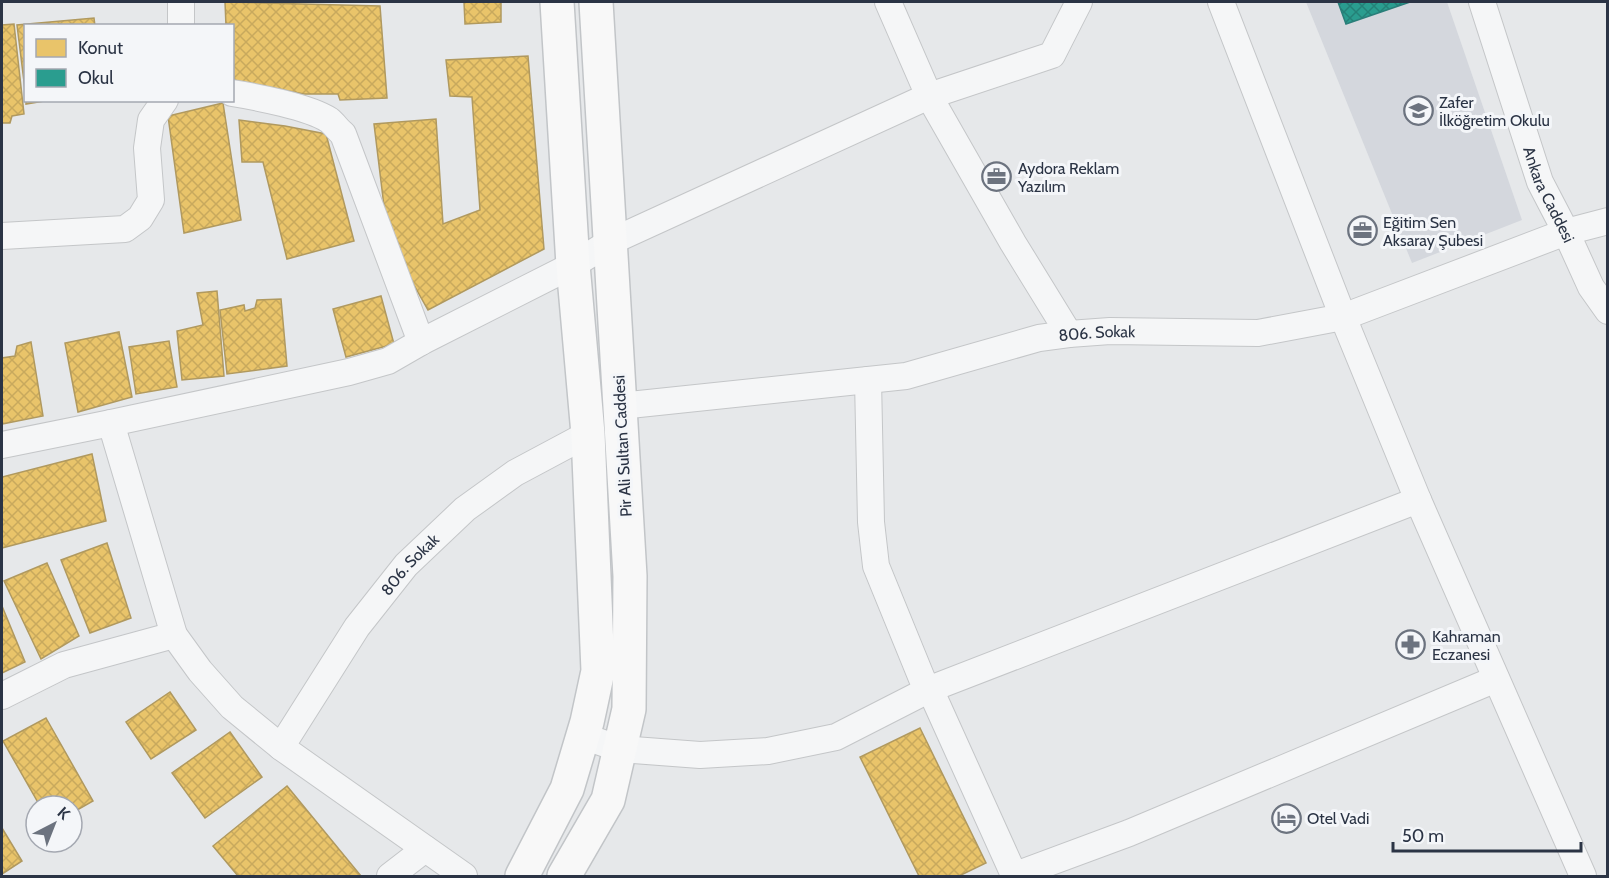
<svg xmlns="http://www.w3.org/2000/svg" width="1609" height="878" viewBox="0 0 1609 878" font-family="Cabin,sans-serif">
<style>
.built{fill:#d4d7dd}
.homes{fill:url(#homes-cross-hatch);stroke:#b0995f;stroke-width:1.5}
.schools{fill:url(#schools-cross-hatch);stroke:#2a7e79;stroke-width:1.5}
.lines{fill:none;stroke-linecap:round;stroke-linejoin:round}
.minor-casing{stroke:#c4c6c8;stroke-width:28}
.major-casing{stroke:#c2c5c8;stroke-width:36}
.minor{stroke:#f5f6f7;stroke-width:26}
.major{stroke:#f8f8f8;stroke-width:33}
.labels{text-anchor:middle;stroke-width:6;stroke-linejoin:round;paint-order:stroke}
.poi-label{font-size:16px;fill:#2b3445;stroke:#f4f6f9;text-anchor:start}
.street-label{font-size:16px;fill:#2b3445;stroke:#f4f6f9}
</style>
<defs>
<pattern id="homes-cross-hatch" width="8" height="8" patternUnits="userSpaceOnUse" patternTransform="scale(1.5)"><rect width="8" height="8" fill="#e9c46a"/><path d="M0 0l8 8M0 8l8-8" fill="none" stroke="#c8a95d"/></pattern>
<pattern id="schools-cross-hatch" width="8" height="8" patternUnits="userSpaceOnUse" patternTransform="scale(1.5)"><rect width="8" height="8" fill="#2a9d8f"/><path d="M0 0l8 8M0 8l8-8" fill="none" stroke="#248177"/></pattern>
</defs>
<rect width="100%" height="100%" fill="#e6e8ea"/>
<path class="built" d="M1306,2H1447L1522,220L1412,263Z"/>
<g class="homes">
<path d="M225,2L380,6L387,98L340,100L338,94H304L232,80V26H226Z"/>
<path d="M464,2H501V22L465,24Z"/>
<path d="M94,18L95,26H26V98L17,25Z"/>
<path d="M14,24L24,114L12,116L10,123H2V25Z"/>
<path d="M528,56L544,249L428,310L388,239L374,124L436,119L443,224L480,210L472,97L450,96L446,60Z"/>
<path d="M26,100H50L26,104Z"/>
<path d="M223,103L241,220L184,233L168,116Z"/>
<path d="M239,120L285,126L326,134L354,241L287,259L263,162H242Z"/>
<path d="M217,291L224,376L182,380L177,331L203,325L197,293Z"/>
<path d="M381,296L394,344L346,357L333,309Z"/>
<path d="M281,299L287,366L227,374L220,310L244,305L245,311L255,308L257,300Z"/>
<path d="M119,332L132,397L78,412L65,343Z"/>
<path d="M169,341L177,387L136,394L129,347Z"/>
<path d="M31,342L43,416L2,424V358L15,356L17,346Z"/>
<path d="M92,454L106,521L2,548V477Z"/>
<path d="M107,543L131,618L90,633L61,560Z"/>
<path d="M47,563L79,636L41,659L4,581Z"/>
<path d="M2,606L25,662L2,673Z"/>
<path d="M170,692L196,730L151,759L126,722Z"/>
<path d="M46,718L93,801L72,813V806H40L3,741Z"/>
<path d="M920,728L986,863L959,876H919L860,757Z"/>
<path d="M230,732L262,777L205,818L172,773Z"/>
<path d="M287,786L361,876H238L213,846Z"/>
<path d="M2,828L22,861L2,874Z"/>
</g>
<path class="schools" d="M1338,2H1410L1346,24Z"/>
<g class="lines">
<defs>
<g id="minor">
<path d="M181,2V26"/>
<path d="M888,2L929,96L1013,243L1069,334"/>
<path d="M1221,2L1343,317L1418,500L1583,876"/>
<path id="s1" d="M1482,2L1540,182L1566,232L1591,287L1608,311"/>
<path d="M232,93C257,97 309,107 329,120C334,124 338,130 343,134L421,342"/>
<path d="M2,236L125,229L140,218L151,200L147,148L151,120L165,100"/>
<path d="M868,380L871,522L876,566L927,691"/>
<path id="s2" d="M620,406L906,376L1039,338L1069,334L1110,331L1258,333L1343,317L1566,232L1608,221"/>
<path d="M111,423L174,635L200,671L232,707L281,747L464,876"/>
<path d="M2,445L111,423L349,372L388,361L421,342L573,265L610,242L929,96L1052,55L1079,2"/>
<path d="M930,689L1014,875"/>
<path d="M2,696L64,665L174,635"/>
<path d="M583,736L620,749L700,755L768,751L836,737L930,689L1418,500"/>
<path id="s3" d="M281,747L357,627L406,565L465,509L515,473L588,434"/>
<path d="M390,876L425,849"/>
<path d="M1013,876L1129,833L1496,679"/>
</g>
<g id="major">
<path d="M522,876L567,789L587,722L598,671L588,434L573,265L557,2"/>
<path d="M564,876L608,800L629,709L630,576L596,2"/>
</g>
</defs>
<use href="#minor" class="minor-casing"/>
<use href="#major" class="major-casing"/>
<use href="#minor" class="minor"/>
<use href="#major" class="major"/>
</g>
<defs>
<symbol id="school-ring" viewBox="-11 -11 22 22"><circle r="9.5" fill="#f4f6f9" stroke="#6c737f" stroke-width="1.5"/><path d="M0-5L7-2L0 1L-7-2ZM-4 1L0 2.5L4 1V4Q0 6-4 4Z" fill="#6c737f"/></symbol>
<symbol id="office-ring" viewBox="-11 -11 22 22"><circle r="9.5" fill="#f4f6f9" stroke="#6c737f" stroke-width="1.5"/><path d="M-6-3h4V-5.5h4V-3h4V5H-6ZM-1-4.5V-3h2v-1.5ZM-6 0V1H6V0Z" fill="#6c737f"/></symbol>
<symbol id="pharmacy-ring" viewBox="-11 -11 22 22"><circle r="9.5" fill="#f4f6f9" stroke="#6c737f" stroke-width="1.5"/><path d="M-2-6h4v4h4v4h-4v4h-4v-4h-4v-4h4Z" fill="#6c737f"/></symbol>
<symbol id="hotel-ring" viewBox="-11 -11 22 22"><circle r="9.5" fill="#f4f6f9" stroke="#6c737f" stroke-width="1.5"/><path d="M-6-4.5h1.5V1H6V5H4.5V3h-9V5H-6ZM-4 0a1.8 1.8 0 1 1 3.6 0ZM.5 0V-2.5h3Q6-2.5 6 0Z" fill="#6c737f"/></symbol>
</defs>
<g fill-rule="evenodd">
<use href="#school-ring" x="1402" y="94" width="33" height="33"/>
<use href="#office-ring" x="980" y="160" width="33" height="33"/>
<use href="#office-ring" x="1346" y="214" width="33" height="33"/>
<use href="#pharmacy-ring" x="1394" y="628" width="33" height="33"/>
<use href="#hotel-ring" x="1270" y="802" width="33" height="33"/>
</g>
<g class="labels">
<g class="poi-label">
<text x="1439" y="108">Zafer<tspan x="1439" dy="18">İlköğretim Okulu</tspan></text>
<text x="1018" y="174">Aydora Reklam<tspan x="1018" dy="18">Yazılım</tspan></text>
<text x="1383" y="228">Eğitim Sen<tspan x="1383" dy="18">Aksaray Şubesi</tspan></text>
<text x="1432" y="642">Kahraman<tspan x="1432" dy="18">Eczanesi</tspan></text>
<text x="1307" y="824">Otel Vadi</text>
</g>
<g class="street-label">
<text dy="6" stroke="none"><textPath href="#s1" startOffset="204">Ankara Caddesi</textPath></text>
<text dy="6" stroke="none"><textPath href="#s2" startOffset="484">806. Sokak</textPath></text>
<text transform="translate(622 446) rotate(-93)" y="6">Pir Ali Sultan Caddesi</text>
<text dy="6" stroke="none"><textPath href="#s3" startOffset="224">806. Sokak</textPath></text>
</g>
</g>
<rect width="1609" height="878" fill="none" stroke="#2b3445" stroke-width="6"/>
<rect x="24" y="24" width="210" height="78" fill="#f4f6f9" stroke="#a4a8b1" stroke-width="1.5"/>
<rect x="36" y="39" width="30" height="18" fill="#e9c46a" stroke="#a4a8b1" stroke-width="1.5"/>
<text x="78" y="54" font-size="18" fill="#2b3445">Konut</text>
<rect x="36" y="69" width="30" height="18" fill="#2a9d8f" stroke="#a4a8b1" stroke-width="1.5"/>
<text x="78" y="84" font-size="18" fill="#2b3445">Okul</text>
<g transform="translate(54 824) rotate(42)"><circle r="28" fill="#f4f6f9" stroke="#a4a8b1" stroke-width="1.5"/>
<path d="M0-4.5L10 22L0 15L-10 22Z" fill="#6c737f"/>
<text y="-9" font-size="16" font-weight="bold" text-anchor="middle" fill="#2b3445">K</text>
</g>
<path d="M1393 842v9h188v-9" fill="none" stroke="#2b3445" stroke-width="3"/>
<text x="1402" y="842" font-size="18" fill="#2b3445" stroke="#f4f6f9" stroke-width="4.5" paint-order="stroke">50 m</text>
</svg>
